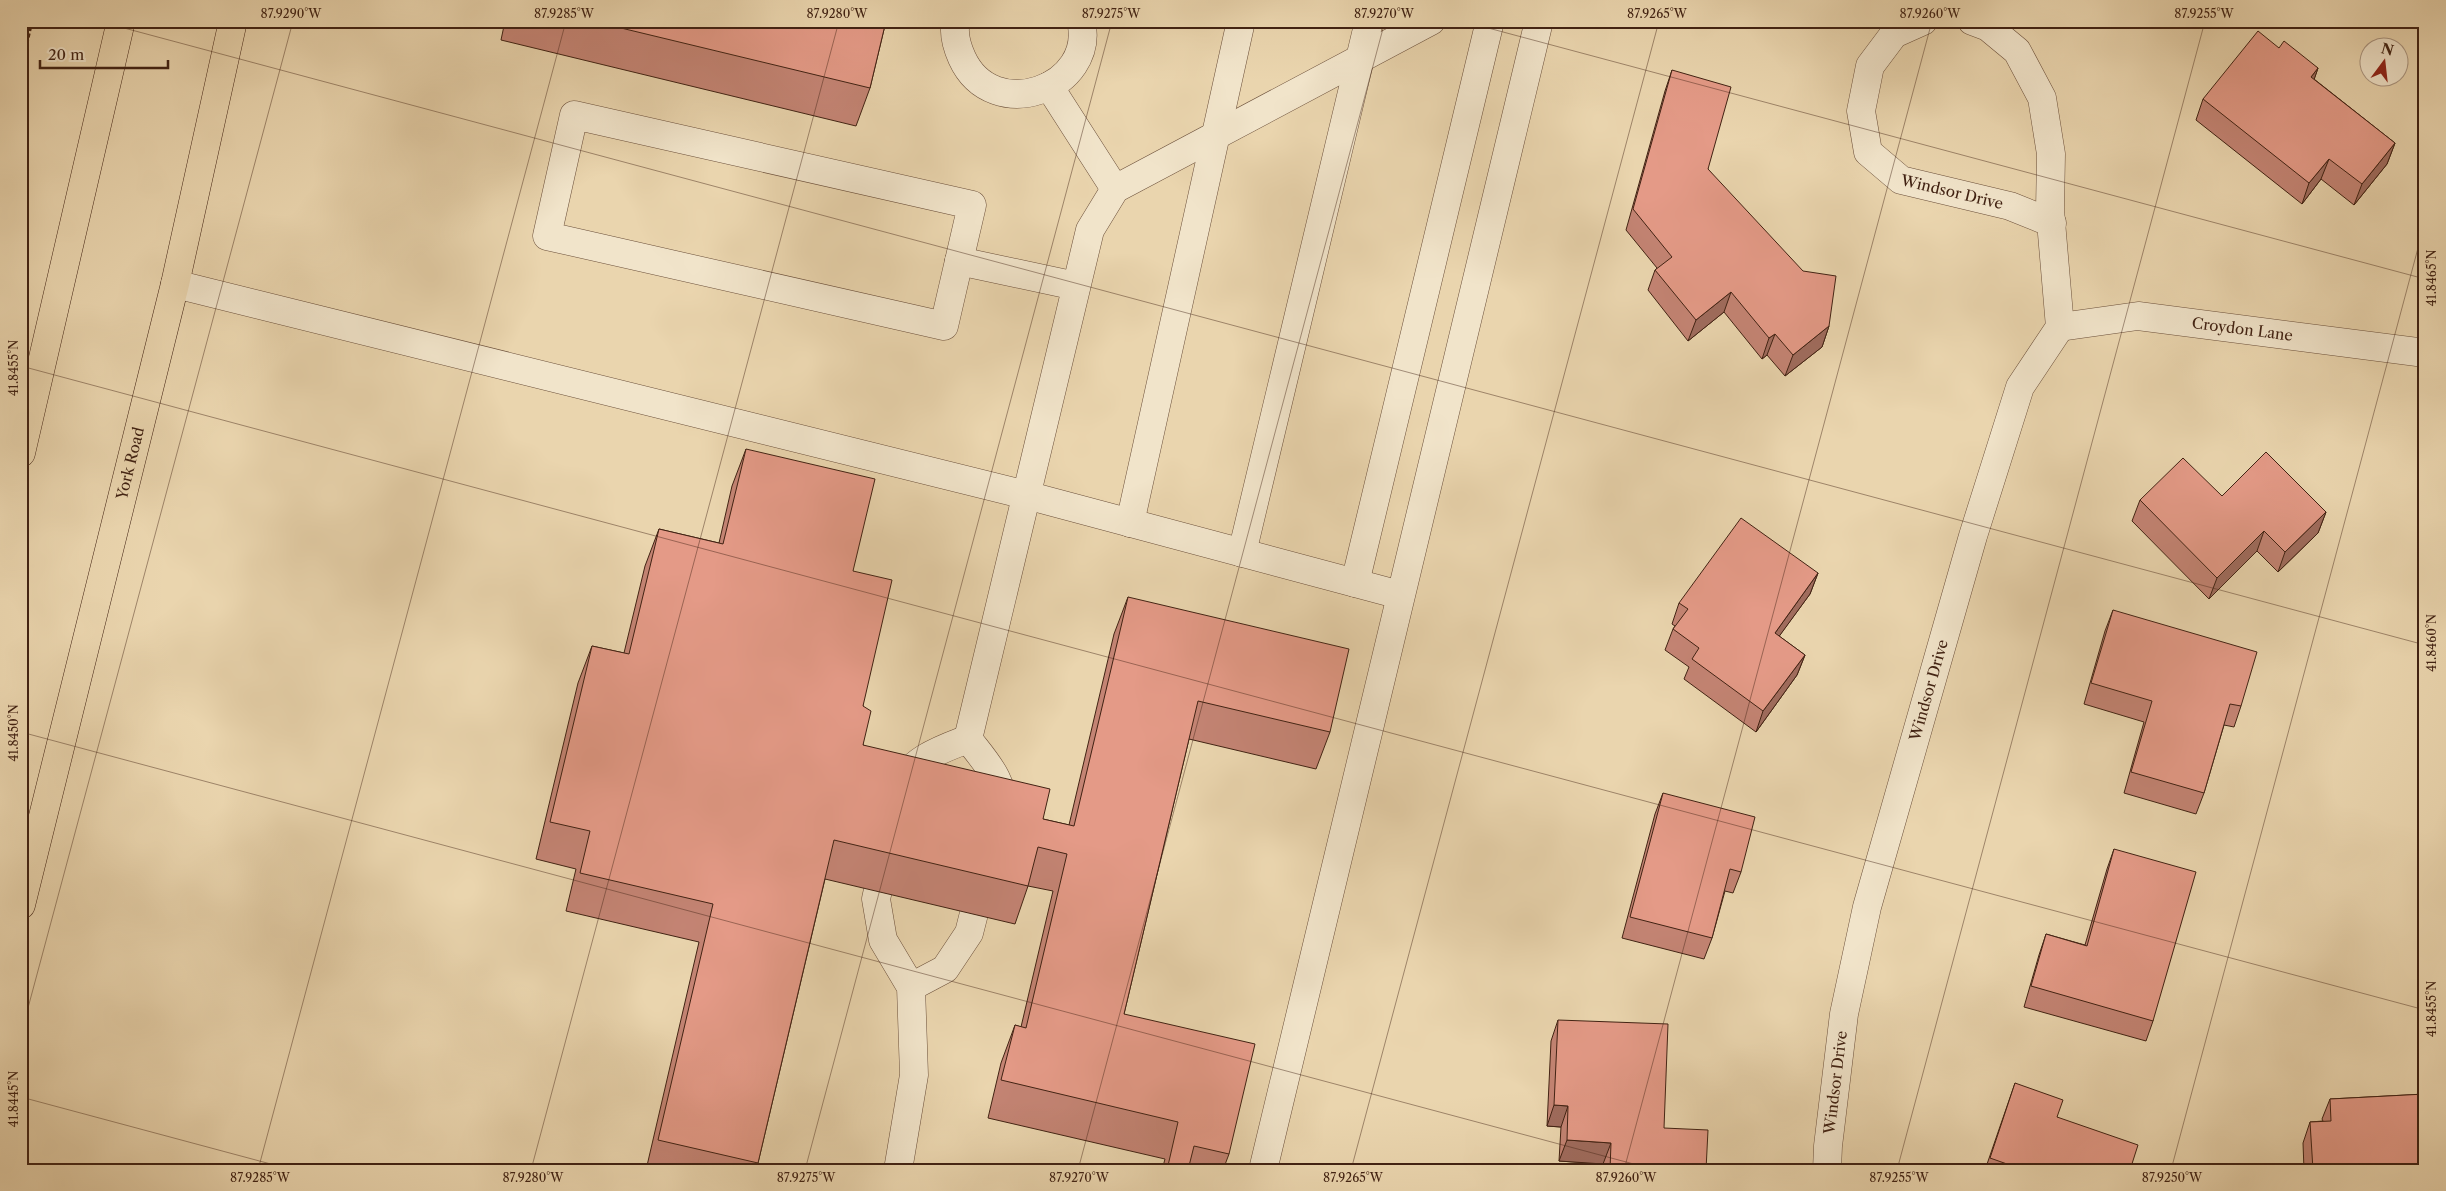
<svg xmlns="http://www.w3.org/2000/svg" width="2446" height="1191" viewBox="0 0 2446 1191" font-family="'Libre Caslon Text',serif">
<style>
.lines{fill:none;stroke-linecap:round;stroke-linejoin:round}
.minor-casing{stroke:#6b4f3a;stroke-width:29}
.major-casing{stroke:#412213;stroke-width:29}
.path{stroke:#412213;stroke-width:3;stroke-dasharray:4 2.5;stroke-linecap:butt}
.minor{stroke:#f1e4ca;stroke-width:28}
.major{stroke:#ead5ae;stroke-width:28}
.wall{fill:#c48474;stroke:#412213}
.shaded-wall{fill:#a06c5e;stroke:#412213}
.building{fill:#e49a87;stroke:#412213}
.ticks{fill:none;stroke:#412213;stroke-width:1;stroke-opacity:0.45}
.labels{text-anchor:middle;stroke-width:4;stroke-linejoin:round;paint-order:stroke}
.street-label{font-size:15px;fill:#412213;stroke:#f1e4ca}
.neatline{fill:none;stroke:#412213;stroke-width:2}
.ticks-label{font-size:12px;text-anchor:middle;fill:#412213}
</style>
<rect width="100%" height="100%" fill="#ead5ae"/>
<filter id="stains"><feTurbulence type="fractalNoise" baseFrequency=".004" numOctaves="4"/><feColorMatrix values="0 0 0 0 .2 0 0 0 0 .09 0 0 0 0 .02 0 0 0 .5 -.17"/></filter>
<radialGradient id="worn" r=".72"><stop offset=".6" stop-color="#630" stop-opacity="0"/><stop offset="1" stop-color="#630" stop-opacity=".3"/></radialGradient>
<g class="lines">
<defs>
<g id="minor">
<path d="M956,21C953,33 957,47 962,58C993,126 1097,88 1081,21"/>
<path id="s1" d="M1923,21L1894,34L1870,66L1861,111L1868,152L1901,180L2010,206L2052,223"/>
<path d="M1049,86L1115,189"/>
<path d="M574,115L972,205L944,326L547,236Z"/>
<path d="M959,261L1076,286"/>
<path d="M175,284L1026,495L1400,595"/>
<path id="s2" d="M2060,327L2138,316L2425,353"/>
<path d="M1130,523L1241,21"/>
<path d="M1242,553L1369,21"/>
<path d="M1355,583L1490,21"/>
<path d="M968,739L1090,230L1115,189L1431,21"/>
<path d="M968,739C984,760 1008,784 1001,813"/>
<path d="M902,786C908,760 945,748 968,739"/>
<path d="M886,854L876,899L883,940L911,987L914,1075L898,1170"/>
<path d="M911,987L945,969L969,933L983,878"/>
<path d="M1263,1170L1539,21"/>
<path id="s3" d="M1827,1170L1828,1146L1844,1014L1867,907L1973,536L2020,387L2060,327L2050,210L2051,154L2042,98L2017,51L1988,27L1972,21"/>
</g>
<g id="major">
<path d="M21,453L121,21"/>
<path id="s4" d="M21,905L175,284L233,21"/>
</g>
</defs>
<use href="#minor" class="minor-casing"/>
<use href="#major" class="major-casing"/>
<path class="path" d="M21,69L32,21"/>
<use href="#minor" class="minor"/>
<use href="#major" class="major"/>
</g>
<g class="wall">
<path d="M505,21H886L870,88L856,126L501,40Z"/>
<path d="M2279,48L2318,68L2314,79L2395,143L2387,164L2354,205L2321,179L2302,204L2196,120L2203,99Z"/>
<path d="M1672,70L1708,169L1829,326L1822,347L1785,376L1767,355L1762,359L1724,312L1688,341L1648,290L1655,270L1657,268L1626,230L1665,91Z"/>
<path d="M746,449L853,571L863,706V745L1043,819L1069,825L1114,634L1128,597L1330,732L1316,769L1189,739L1124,1014L1229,1154L1223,1170H1162L1165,1159L988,1118L1001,1063L1015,1025L1021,1027L1053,891L1028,886L1015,924L825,879L758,1163L756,1170H646L699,942L566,911L576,869L536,859L578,683L592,646L624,653L645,566L659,529L719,543L732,486Z"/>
<path d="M2222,496L2326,512L2318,533L2278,572L2257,551L2209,599L2132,521L2140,500Z"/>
<path d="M1818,573L1810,594L1779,636L1805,655L1797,675L1756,732L1684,679L1689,667L1665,650L1673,629L1675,626L1672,624L1679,603Z"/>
<path d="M2113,610L2241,706L2234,727L2224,725L2204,793L2196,814L2124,793L2144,722L2084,704L2105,631Z"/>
<path d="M1663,793L1741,872L1733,893L1725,891L1712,938L1704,959L1622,938L1655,814Z"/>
<path d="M2114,849L2153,1021L2146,1041L2024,1007L2039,955L2046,934L2085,945L2107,869Z"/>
<path d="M1558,1020L1664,1128L1706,1170H1603V1164L1559,1161L1561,1127L1547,1126L1551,1041Z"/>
<path d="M2015,1083L2057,1117L2130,1170H1985Z"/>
<path d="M2425,1094V1170H2304L2303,1143L2310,1122L2323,1121L2322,1119L2330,1099Z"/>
</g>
<g class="shaded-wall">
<path d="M2318,68L2311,89V77Z"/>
<path d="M2395,143L2387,164L2354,205L2362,184Z"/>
<path d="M2329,159L2321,179L2302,204L2309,183Z"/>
<path d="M1731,292L1724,312L1688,341L1696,320Z"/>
<path d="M1829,326L1822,347L1785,376L1793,355Z"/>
<path d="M1775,334L1767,355L1762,359L1769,338Z"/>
<path d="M2326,512L2318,533L2278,572L2285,552Z"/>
<path d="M2264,531L2257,551L2209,599L2217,578Z"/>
<path d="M1818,573L1810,594L1767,653L1775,633Z"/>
<path d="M1805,655L1797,675L1756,732L1763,711Z"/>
<path d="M1554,1105L1568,1106L1561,1127L1547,1126Z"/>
<path d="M1567,1140L1611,1143L1603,1164L1559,1161Z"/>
<path d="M2424,1168L2423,1170H2380Z"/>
</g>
<g class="building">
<path d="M592,21H886L870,88Z"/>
<path d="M2258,31L2279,48L2284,41L2318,68L2311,77L2395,143L2362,184L2329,159L2309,183L2203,99Z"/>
<path d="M1672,70L1731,87L1708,169L1803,271L1836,276L1829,326L1793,355L1775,334L1769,338L1731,292L1696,320L1655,270L1672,257L1633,209Z"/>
<path d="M746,449L875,479L853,571L892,580L863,706L871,711L863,745L1050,789L1043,819L1074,826L1128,597L1349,649L1330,732L1198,701L1124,1014L1255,1044L1229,1154L1194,1146L1188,1170H1167L1178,1122L1001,1080L1015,1025L1026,1028L1067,854L1038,847L1028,886L834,840L758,1163L658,1140L713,904L580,873L590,831L550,822L592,646L629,654L659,529L723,544Z"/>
<path d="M2266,452L2326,512L2285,552L2264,531L2217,578L2140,500L2183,458L2222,496Z"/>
<path d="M1741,518L1818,573L1775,633L1805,655L1763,711L1692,659L1699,648L1673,629L1688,609L1679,603Z"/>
<path d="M2113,610L2257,652L2241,706L2230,704L2204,793L2131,772L2152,701L2091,683Z"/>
<path d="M1663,793L1755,817L1741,872L1730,869L1712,938L1630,917Z"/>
<path d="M2114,849L2196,872L2153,1021L2031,986L2046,934L2087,946Z"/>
<path d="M1558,1020L1668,1024L1664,1128L1708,1130L1706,1170H1610L1611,1143L1567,1140L1568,1106L1554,1105Z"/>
<path d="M2015,1083L2063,1100L2057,1117L2138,1145L2130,1170H2024L1990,1158Z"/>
<path d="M2425,1094V1170L2424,1168L2380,1170H2313L2310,1122L2331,1121L2330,1099Z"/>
</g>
<path class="ticks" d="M98,21L2425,645M1462,21L2425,279M21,366L2425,1010M21,732L1656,1170M21,1034L293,21M21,1097L293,1170M258,1170L566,21M531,1170L839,21M805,1170L1112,21M1078,1170L1385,21M1351,1170L1659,21M1624,1170L1932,21M1897,1170L2205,21M2171,1170L2425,222"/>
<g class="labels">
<g class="street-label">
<text dy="5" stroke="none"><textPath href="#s1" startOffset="255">Windsor Drive</textPath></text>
<text dy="5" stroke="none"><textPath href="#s2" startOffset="184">Croydon Lane</textPath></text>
<text dy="5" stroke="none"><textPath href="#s4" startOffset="455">York Road</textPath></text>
<text dy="5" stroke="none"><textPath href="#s3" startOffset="492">Windsor Drive</textPath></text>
<text dy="5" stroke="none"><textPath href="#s3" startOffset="88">Windsor Drive</textPath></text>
</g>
</g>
<rect width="2446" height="1191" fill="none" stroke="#ead5ae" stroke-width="55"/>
<g transform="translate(2384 62) rotate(15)"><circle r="24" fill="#f1e4ca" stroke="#ab9681"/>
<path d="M0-4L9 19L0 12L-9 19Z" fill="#8f2418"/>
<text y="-8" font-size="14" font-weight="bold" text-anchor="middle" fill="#412213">N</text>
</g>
<path d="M40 60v8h128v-8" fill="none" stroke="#412213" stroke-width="2.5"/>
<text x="48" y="60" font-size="15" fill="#412213" stroke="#f1e4ca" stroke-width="4" paint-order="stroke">20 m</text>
<rect x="28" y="28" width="2390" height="1136" class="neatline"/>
<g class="ticks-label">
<text x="291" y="18">87.9290°W</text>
<text x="564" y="18">87.9285°W</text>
<text x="837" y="18">87.9280°W</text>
<text x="1111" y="18">87.9275°W</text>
<text x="1384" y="18">87.9270°W</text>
<text x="1657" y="18">87.9265°W</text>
<text x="1930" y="18">87.9260°W</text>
<text x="2204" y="18">87.9255°W</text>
<text transform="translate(2432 278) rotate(-90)" y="4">41.8465°N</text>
<text transform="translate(14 368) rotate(-90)" y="4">41.8455°N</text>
<text transform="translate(2432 643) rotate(-90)" y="4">41.8460°N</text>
<text transform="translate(14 733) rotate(-90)" y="4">41.8450°N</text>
<text transform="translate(2432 1009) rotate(-90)" y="4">41.8455°N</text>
<text transform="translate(14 1099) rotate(-90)" y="4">41.8445°N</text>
<text x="260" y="1182">87.9285°W</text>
<text x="533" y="1182">87.9280°W</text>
<text x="806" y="1182">87.9275°W</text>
<text x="1079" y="1182">87.9270°W</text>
<text x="1353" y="1182">87.9265°W</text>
<text x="1626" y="1182">87.9260°W</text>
<text x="1899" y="1182">87.9255°W</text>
<text x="2172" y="1182">87.9250°W</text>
</g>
<rect width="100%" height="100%" filter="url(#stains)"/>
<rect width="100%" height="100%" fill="url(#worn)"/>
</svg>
